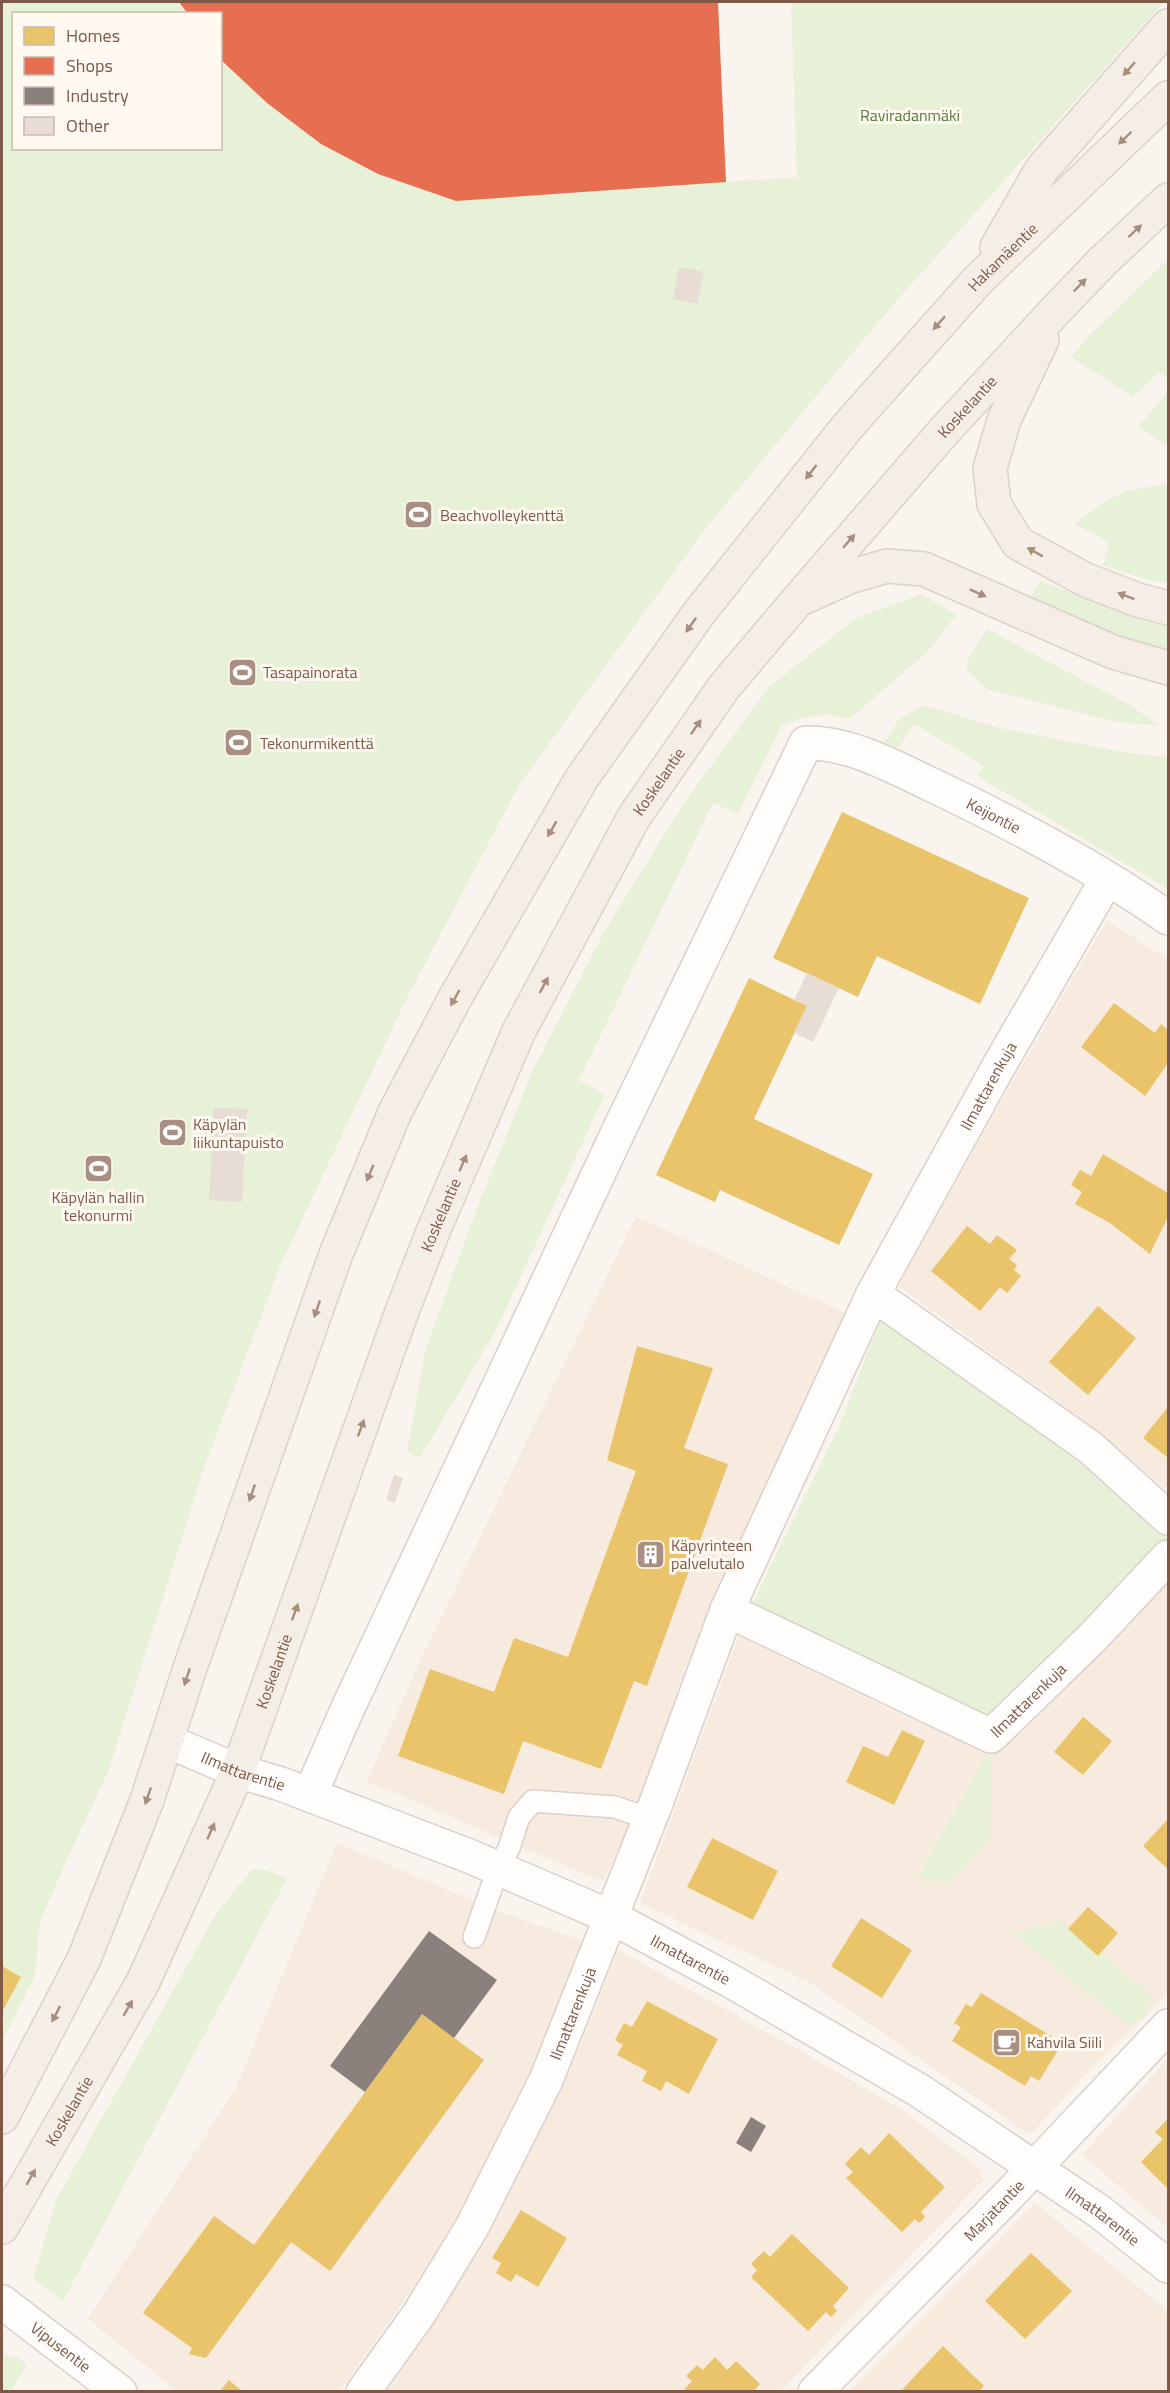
<svg xmlns="http://www.w3.org/2000/svg" width="1170" height="2393" viewBox="0 0 1170 2393" font-family="'Titillium Web',sans-serif">
<style>
.residential{fill:#f7eade}
.green{fill:#e7f1d7}
.homes{fill:#e9c46a}
.shops{fill:#e76f51}
.industry{fill:#8a817c}
.building{fill:#e7ddd5}
.lines{fill:none;stroke-linecap:round;stroke-linejoin:round}
.lane-casing{stroke:#d9d0ca;stroke-width:24}
.street-casing{stroke:#d9d0ca;stroke-width:36}
.primary-casing{stroke:#dcd0ca;stroke-width:36}
.lane{stroke:#fefdfc;stroke-width:21}
.street{stroke:#fefdfc;stroke-width:33}
.primary{stroke:#f4eee6;stroke-width:33}
.oneway{fill:#a78d7f}
.labels{text-anchor:middle;stroke-width:6;stroke-linejoin:round;paint-order:stroke}
.park-label{font-size:16px;fill:#527f3c;stroke:#fff9f2}
.street-label{font-size:16px;fill:#7e5948;stroke:#fff9f2}
.poi-label{font-size:16px;fill:#7e5948;stroke:#fff9f2;text-anchor:start}
</style>
<rect width="100%" height="100%" fill="#faf4ee"/>
<g class="residential">
<path d="M1107,920L1168,960V1491L1082,1419L898,1286L994,1114Z"/>
<path d="M636,1216L847,1314L742,1538L717,1595L654,1773L603,1882L367,1781L421,1659Z"/>
<path d="M1168,1583V1991L1146,2016L1095,2064L1030,2135L809,1982L640,1903L739,1636L900,1714L992,1754Z"/>
<path d="M337,1843L498,1911L586,1942L516,2105L437,2254L340,2391H177L88,2319L236,2088Z"/>
<path d="M618,1950L799,2050L902,2110L980,2169L983,2180L781,2391L380,2392L485,2233L516,2177L573,2063Z"/>
<path d="M1168,2059V2228L1082,2155Z"/>
<path d="M1035,2203L1168,2311V2391L849,2392Z"/>
</g>
<g class="green">
<path d="M2,2H179L188,13L14,14V148H220L221,59L267,103L321,144L378,174L456,201L797,177L791,2H1164L892,306L709,524L519,785L405,1002L281,1264L205,1465L108,1772L68,1857L40,1922L35,1975L2,2042Z"/>
<path d="M1168,259V380L1159,371L1133,397L1071,357L1088,337Z"/>
<path d="M1168,392V446L1138,427Z"/>
<path d="M1168,484V583L1148,580L1103,565L1109,542L1075,524L1100,504L1126,491Z"/>
<path d="M1040,581L1134,616L1168,624V650L1097,634L1028,602Z"/>
<path d="M922,594L956,615L928,651L850,719L828,714L798,719L782,726L738,814L713,803L579,1080L605,1094L497,1328L420,1458L407,1451L425,1351L480,1200L533,1070L605,930L686,800L769,687L856,618Z"/>
<path d="M987,629L1130,705L1160,726L1117,722L986,689L966,669L967,661Z"/>
<path d="M924,705L1000,728L1129,753L1168,757V889L977,776L983,765L914,724L899,748L884,743L899,719Z"/>
<path d="M883,1312L1168,1530V1541L994,1722L749,1610L839,1427Z"/>
<path d="M988,1752L992,1754L990,1840L950,1883L918,1877Z"/>
<path d="M252,1869L269,1871L287,1879L63,2301L33,2279L56,2200L216,1914Z"/>
<path d="M1060,1920L1152,1995L1146,2016L1128,2026L1012,1933Z"/>
<path d="M2,2354L18,2358L27,2365L11,2391H2Z"/>
</g>
<g class="homes">
<path d="M842,812L1029,898L980,1004L877,956L858,997L773,958Z"/>
<path d="M749,978L807,1006L754,1119L873,1174L839,1245L720,1190L715,1202L656,1175Z"/>
<path d="M1114,1003L1155,1033L1161,1024L1168,1030V1063L1145,1096L1081,1047Z"/>
<path d="M1103,1154L1168,1193V1217L1150,1254L1110,1223L1075,1204L1082,1192L1071,1185L1080,1170L1091,1176Z"/>
<path d="M967,1226L990,1244L997,1235L1017,1250L1009,1259L1017,1265L1014,1270L1021,1276L1007,1293L1000,1287L980,1311L931,1271Z"/>
<path d="M1098,1306L1136,1338L1088,1395L1049,1362Z"/>
<path d="M637,1346L713,1368L684,1448L728,1464L647,1686L634,1681L601,1769L523,1741L504,1794L398,1756L430,1669L494,1692L514,1638L568,1657L636,1471L607,1460Z"/>
<path d="M1168,1407V1458L1143,1438Z"/>
<path d="M1083,1717L1112,1741L1083,1775L1054,1752Z"/>
<path d="M902,1730L925,1741L894,1805L846,1782L863,1746L888,1757Z"/>
<path d="M1168,1819V1869L1143,1846Z"/>
<path d="M712,1838L778,1871L753,1920L687,1887Z"/>
<path d="M1088,1907L1118,1933L1098,1956L1068,1929Z"/>
<path d="M861,1918L912,1950L882,1998L831,1966Z"/>
<path d="M2,1966L21,1977L2,2012Z"/>
<path d="M981,1993L1054,2038L1052,2042L1060,2047L1039,2081L1031,2076L1025,2086L952,2041L961,2027L954,2023L966,2004L972,2007Z"/>
<path d="M647,2001L718,2039L689,2094L666,2081L661,2091L642,2081L647,2071L617,2055L623,2045L615,2040L624,2023L632,2027Z"/>
<path d="M422,2014L484,2060L330,2271L291,2242L206,2358L189,2354L192,2348L143,2313L214,2216L254,2245Z"/>
<path d="M1168,2119V2189L1141,2162L1163,2139L1155,2132Z"/>
<path d="M889,2133L945,2187L921,2212L925,2217L919,2223L915,2219L902,2232L846,2178L853,2172L845,2164L861,2147L869,2155Z"/>
<path d="M521,2210L567,2238L538,2287L516,2274L511,2282L496,2273L501,2263L492,2258Z"/>
<path d="M792,2234L849,2288L833,2306L837,2311L831,2317L826,2312L808,2331L751,2277L757,2270L751,2264L764,2251L770,2257Z"/>
<path d="M1031,2253L1072,2291L1025,2339L985,2301Z"/>
<path d="M943,2346L984,2386L978,2392H900Z"/>
<path d="M715,2357L727,2370L736,2361L760,2384L753,2392H682L692,2381L686,2376L697,2365L703,2370Z"/>
<path d="M229,2380L243,2392H219Z"/>
</g>
<path class="shops" d="M179,2H718L726,182L456,201L378,174L321,144L267,103L220,59V14H188Z"/>
<g class="industry">
<path d="M429,1931L497,1980L454,2038L422,2014L365,2092L330,2066Z"/>
<path d="M751,2117L766,2126L751,2152L736,2143Z"/>
</g>
<g class="building">
<path d="M679,267L704,272L697,304L673,299Z"/>
<path d="M807,973L839,988L813,1042L794,1033L807,1006L794,1000Z"/>
<path d="M214,1108L247,1109L242,1202L209,1200Z"/>
<path d="M394,1475L403,1478L395,1503L386,1500Z"/>
</g>
<g class="lines">
<defs>
<path id="lane" d="M474,1937L498,1869L509,1848L519,1817L533,1801L615,1807L650,1819"/>
<g id="street">
<path d="M873,1294L1091,1448L1168,1518"/>
<path id="s1" d="M727,1610L991,1736L1093,1637L1168,1557"/>
<path id="s2" d="M167,1741L238,1771L281,1784L469,1856L611,1917L731,1981L920,2091L1100,2212L1168,2266"/>
<path id="s3" d="M310,1795L347,1710L619,1130L806,743C849,742 892,766 930,784C1012,823 1094,866 1168,918"/>
<path id="s4" d="M2,2302L120,2392"/>
<path id="s5" d="M363,2392L419,2314L472,2227L546,2080L655,1806L727,1610L873,1294L1000,1064L1107,879"/>
<path id="s6" d="M815,2392L1006,2198L1168,2026"/>
</g>
<g id="primary">
<path d="M997,247L1042,169L1168,26"/>
<path d="M1042,340L1004,420L990,468L994,504L1018,543L1086,580L1135,599L1168,608"/>
<path d="M807,596L849,577L887,566L924,569L1113,652L1168,668"/>
<path id="s7" d="M2,2117L84,1959L147,1800L190,1668L336,1254L395,1112L455,998L582,778L699,613L848,426L978,280L1168,98"/>
<path id="s8" d="M2,2227L143,1982L238,1771L401,1314L432,1234L519,1031L634,817L724,687L797,601L946,429L1057,309L1102,262L1168,200"/>
</g>
</defs>
<use href="#lane" class="lane-casing"/>
<use href="#street" class="street-casing"/>
<use href="#primary" class="primary-casing"/>
<use href="#lane" class="lane"/>
<use href="#street" class="street"/>
<use href="#primary" class="primary"/>
</g>
<defs><path id="oneway-solid" d="M-6-.8H1V-3.2L6.5 0L1 3.2V.8H-6Z" transform="scale(1.5)"/></defs>
<g class="oneway">
<use href="#oneway-solid" transform="translate(1129 69) rotate(131)"/>
<use href="#oneway-solid" transform="translate(1125 138) rotate(136)"/>
<use href="#oneway-solid" transform="translate(1135 231) rotate(-43)"/>
<use href="#oneway-solid" transform="translate(1080 285) rotate(-46)"/>
<use href="#oneway-solid" transform="translate(939 323) rotate(132)"/>
<use href="#oneway-solid" transform="translate(811 472) rotate(128)"/>
<use href="#oneway-solid" transform="translate(849 541) rotate(-49)"/>
<use href="#oneway-solid" transform="translate(1035 552) rotate(-151)"/>
<use href="#oneway-solid" transform="translate(978 593) rotate(24)"/>
<use href="#oneway-solid" transform="translate(1126 596) rotate(-159)"/>
<use href="#oneway-solid" transform="translate(691 625) rotate(125)"/>
<use href="#oneway-solid" transform="translate(696 727) rotate(-55)"/>
<use href="#oneway-solid" transform="translate(552 829) rotate(120)"/>
<use href="#oneway-solid" transform="translate(544 985) rotate(-62)"/>
<use href="#oneway-solid" transform="translate(455 998) rotate(119)"/>
<use href="#oneway-solid" transform="translate(463 1163) rotate(-67)"/>
<use href="#oneway-solid" transform="translate(370 1173) rotate(113)"/>
<use href="#oneway-solid" transform="translate(317 1309) rotate(109)"/>
<use href="#oneway-solid" transform="translate(361 1428) rotate(-70)"/>
<use href="#oneway-solid" transform="translate(252 1493) rotate(109)"/>
<use href="#oneway-solid" transform="translate(295 1612) rotate(-70)"/>
<use href="#oneway-solid" transform="translate(187 1677) rotate(108)"/>
<use href="#oneway-solid" transform="translate(148 1796) rotate(109)"/>
<use href="#oneway-solid" transform="translate(211 1831) rotate(-66)"/>
<use href="#oneway-solid" transform="translate(128 2008) rotate(-60)"/>
<use href="#oneway-solid" transform="translate(56 2014) rotate(117)"/>
<use href="#oneway-solid" transform="translate(31 2177) rotate(-60)"/>
</g>
<defs>
<symbol id="stadium-square" viewBox="-11 -11 22 22"><rect x="-9" y="-9" width="18" height="18" rx="4" fill="#a98f82" stroke="#fff9f2"/><path d="M0-5a6.5 5 0 1 0 0 10a6.5 5 0 1 0 0-10ZM-3.5-1.8h7v3.6h-7Z" fill="#fff"/></symbol>
<symbol id="building-square" viewBox="-11 -11 22 22"><rect x="-9" y="-9" width="18" height="18" rx="4" fill="#a98f82" stroke="#fff9f2"/><path d="M-4-6H4V6H1V3H-1V6H-4ZM-2.5-4.3h1.7v1.8h-1.7ZM.8-4.3h1.7v1.8H.8ZM-2.5-1h1.7V.8h-1.7ZM.8-1h1.7V.8H.8Z" fill="#fff"/></symbol>
<symbol id="cafe-square" viewBox="-11 -11 22 22"><rect x="-9" y="-9" width="18" height="18" rx="4" fill="#a98f82" stroke="#fff9f2"/><path d="M-5.5-4.5H6V0H3Q3 3.5 0 3.5H-2.5Q-5.5 3.5-5.5 0ZM3-3.2v2h1.7v-2ZM-6 4.5H4V6H-6Z" fill="#fff"/></symbol>
</defs>
<g fill-rule="evenodd">
<use href="#stadium-square" x="402" y="498" width="33" height="33"/>
<use href="#stadium-square" x="226" y="656" width="33" height="33"/>
<use href="#stadium-square" x="222" y="726" width="33" height="33"/>
<use href="#stadium-square" x="156" y="1116" width="33" height="33"/>
<use href="#stadium-square" x="82" y="1152" width="33" height="33"/>
<use href="#building-square" x="634" y="1538" width="33" height="33"/>
<use href="#cafe-square" x="990" y="2026" width="33" height="33"/>
</g>
<g class="labels">
<g class="park-label">
<text x="910" y="121">Raviradanmäki</text>
</g>
<g class="street-label">
<text dy="6" stroke="none"><textPath href="#s7" startOffset="2134">Hakamäentie</textPath></text>
<text dy="6" stroke="none"><textPath href="#s8" startOffset="2078">Koskelantie</textPath></text>
<text dy="6" stroke="none"><textPath href="#s8" startOffset="1592">Koskelantie</textPath></text>
<text dy="6" stroke="none"><textPath href="#s3" startOffset="1366">Keijontie</textPath></text>
<text dy="6" stroke="none"><textPath href="#s5" startOffset="1452">Ilmattarenkuja</textPath></text>
<text dy="6" stroke="none"><textPath href="#s8" startOffset="1106">Koskelantie</textPath></text>
<text dy="6" stroke="none"><textPath href="#s8" startOffset="620">Koskelantie</textPath></text>
<text dy="6" stroke="none"><textPath href="#s1" startOffset="344">Ilmattarenkuja</textPath></text>
<text dy="6" stroke="none"><textPath href="#s2" startOffset="82">Ilmattarentie</textPath></text>
<text dy="6" stroke="none"><textPath href="#s2" startOffset="568">Ilmattarentie</textPath></text>
<text dy="6" stroke="none"><textPath href="#s5" startOffset="434">Ilmattarenkuja</textPath></text>
<text dy="6" stroke="none"><textPath href="#s8" startOffset="134">Koskelantie</textPath></text>
<text dy="6" stroke="none"><textPath href="#s6" startOffset="255">Marjatantie</textPath></text>
<text dy="6" stroke="none"><textPath href="#s2" startOffset="1054">Ilmattarentie</textPath></text>
<text dy="6" stroke="none"><textPath href="#s4" startOffset="74">Vipusentie</textPath></text>
</g>
<g class="poi-label">
<text x="440" y="521">Beachvolleykenttä</text>
<text x="263" y="678">Tasapainorata</text>
<text x="260" y="749">Tekonurmikenttä</text>
<text x="193" y="1130">Käpylän<tspan x="193" dy="18">liikuntapuisto</tspan></text>
<text x="98" y="1203" text-anchor="middle">Käpylän hallin<tspan x="98" dy="18">tekonurmi</tspan></text>
<text x="671" y="1551">Käpyrinteen<tspan x="671" dy="18">palvelutalo</tspan></text>
<text x="1027" y="2048">Kahvila Siili</text>
</g>
</g>
<rect width="1170" height="2393" fill="none" stroke="#7e5948" stroke-width="6"/>
<rect x="12" y="12" width="210" height="138" fill="#fff9f2" stroke="#cbb9ae" stroke-width="1.5"/>
<rect x="24" y="27" width="30" height="18" fill="#e9c46a" stroke="#cbb9ae" stroke-width="1.5"/>
<text x="66" y="42" font-size="18" fill="#7e5948">Homes</text>
<rect x="24" y="57" width="30" height="18" fill="#e76f51" stroke="#cbb9ae" stroke-width="1.5"/>
<text x="66" y="72" font-size="18" fill="#7e5948">Shops</text>
<rect x="24" y="87" width="30" height="18" fill="#8a817c" stroke="#cbb9ae" stroke-width="1.5"/>
<text x="66" y="102" font-size="18" fill="#7e5948">Industry</text>
<rect x="24" y="117" width="30" height="18" fill="#e7ddd5" stroke="#cbb9ae" stroke-width="1.5"/>
<text x="66" y="132" font-size="18" fill="#7e5948">Other</text>
</svg>
